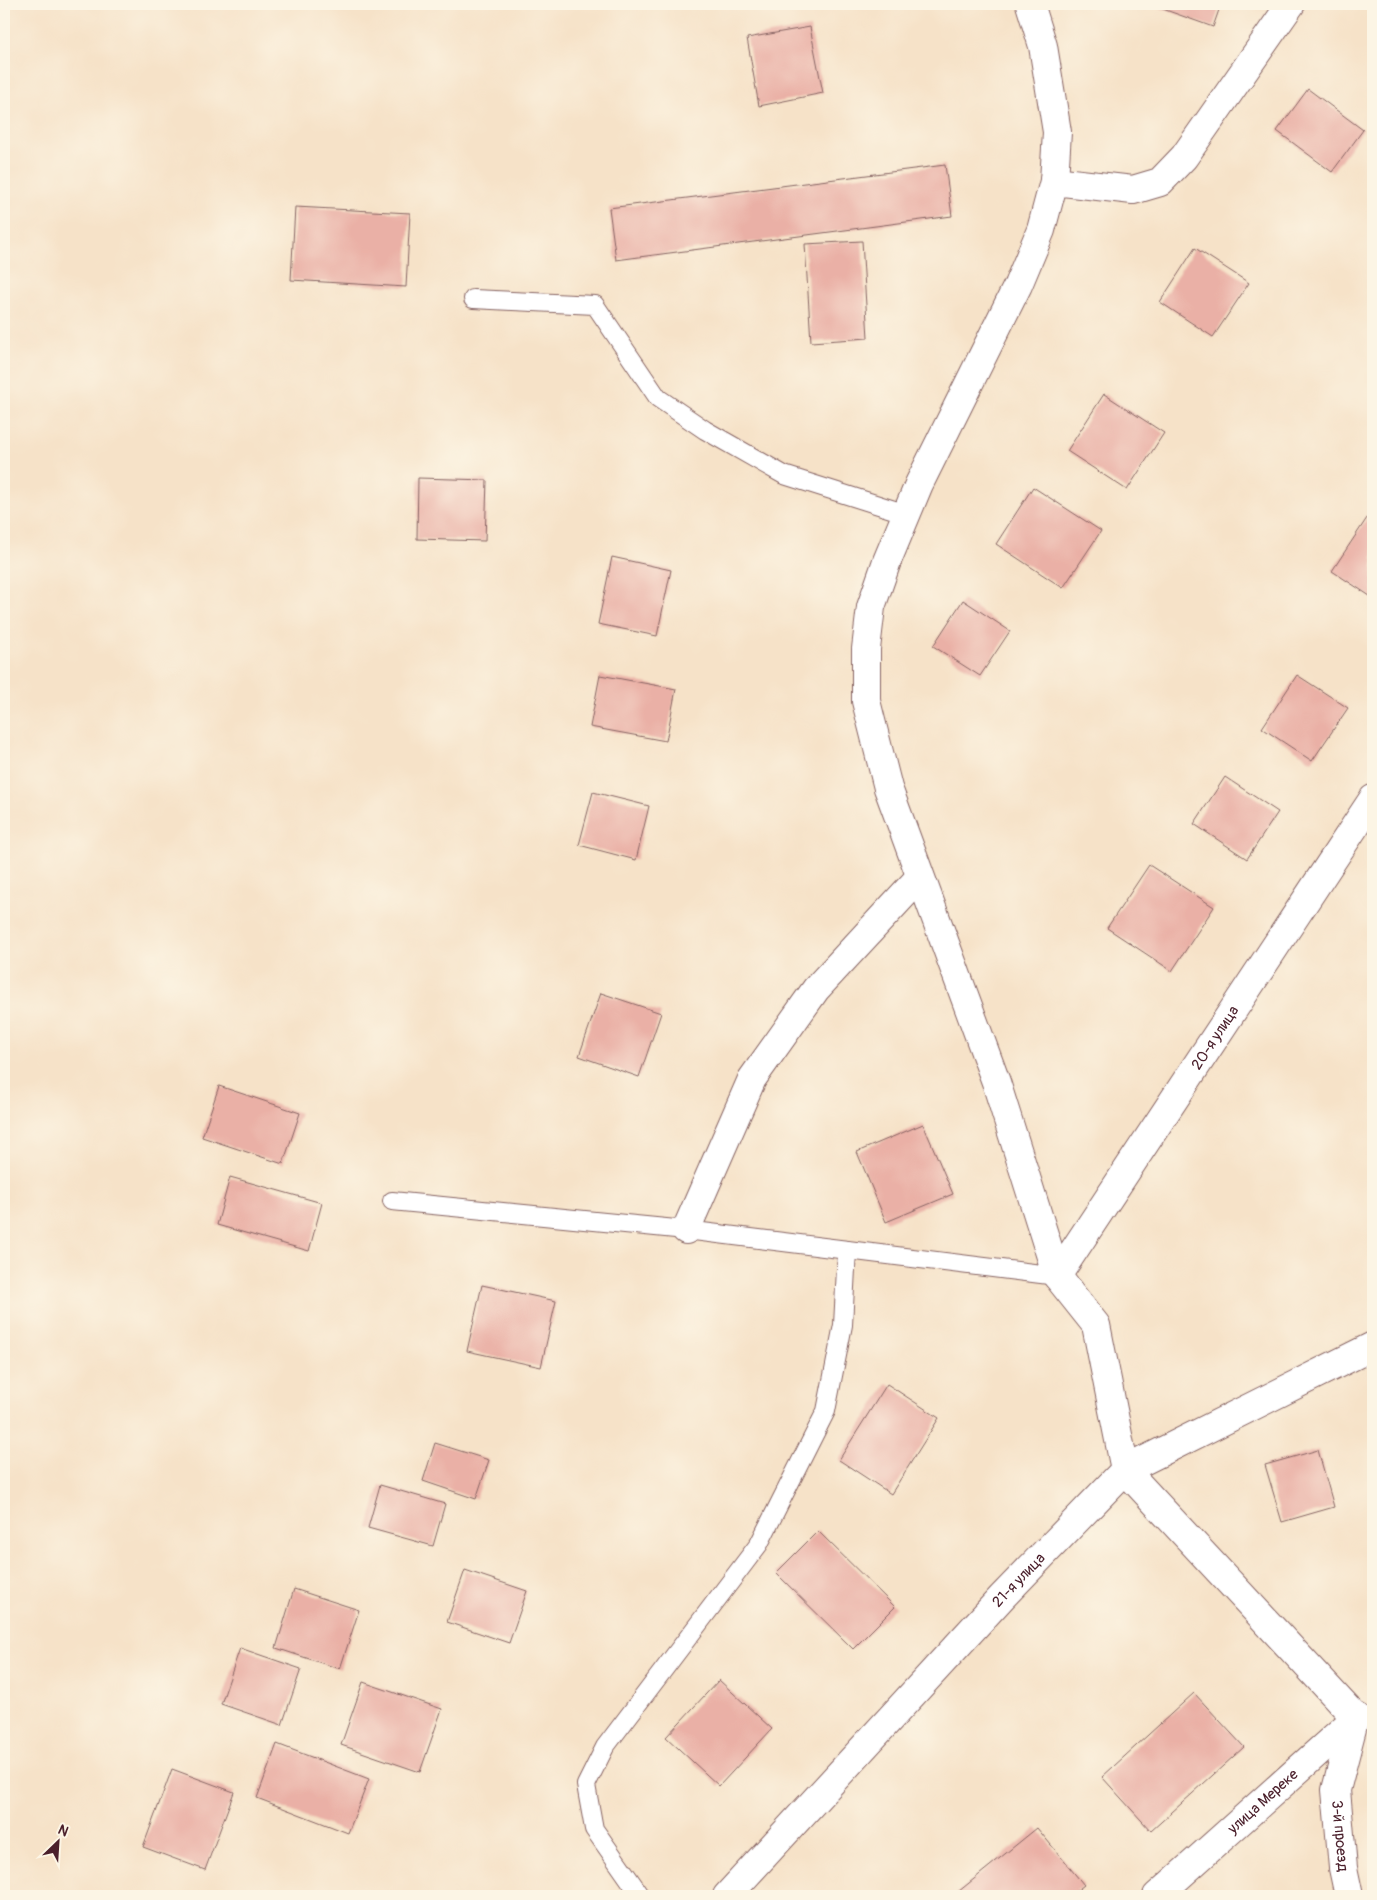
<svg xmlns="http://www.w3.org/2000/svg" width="1377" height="1900" viewBox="0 0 1377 1900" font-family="Pangolin,sans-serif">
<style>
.building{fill:#eab0a6}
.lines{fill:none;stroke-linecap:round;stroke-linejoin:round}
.lane-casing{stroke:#866362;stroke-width:20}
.street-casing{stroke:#866362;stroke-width:30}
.lane{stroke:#fff;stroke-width:18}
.street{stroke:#fff;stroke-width:28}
.labels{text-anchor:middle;stroke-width:4;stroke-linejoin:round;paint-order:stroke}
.street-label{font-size:15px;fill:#4a1f2b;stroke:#fcf5e5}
</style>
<rect width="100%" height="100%" fill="#fcf5e5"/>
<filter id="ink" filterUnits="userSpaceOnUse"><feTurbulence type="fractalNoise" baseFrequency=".02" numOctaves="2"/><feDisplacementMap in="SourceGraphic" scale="10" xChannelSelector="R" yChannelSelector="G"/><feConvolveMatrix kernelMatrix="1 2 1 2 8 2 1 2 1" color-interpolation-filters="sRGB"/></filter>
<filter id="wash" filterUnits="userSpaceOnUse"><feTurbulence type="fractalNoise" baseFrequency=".0096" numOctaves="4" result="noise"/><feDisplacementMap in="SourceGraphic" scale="20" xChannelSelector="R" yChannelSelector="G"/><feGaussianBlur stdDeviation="1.12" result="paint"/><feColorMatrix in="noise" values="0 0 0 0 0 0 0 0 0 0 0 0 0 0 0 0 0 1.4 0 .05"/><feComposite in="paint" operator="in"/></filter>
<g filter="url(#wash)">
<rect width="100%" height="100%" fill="#f6e2c8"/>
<g id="blocks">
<g class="building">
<path d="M1149,4H1221L1213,27Z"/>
<path d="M810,27L823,93L759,106L747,38Z"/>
<path d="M1308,89L1363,130L1332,172L1277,131Z"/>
<path d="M945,165L952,216L616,260L609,208Z"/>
<path d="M295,207L410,213L406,287L291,280Z"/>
<path d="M862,241L868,338L811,342L805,244Z"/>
<path d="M1195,248L1249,283L1213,337L1160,302Z"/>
<path d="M1104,394L1164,433L1127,490L1067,451Z"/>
<path d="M418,478L487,480L485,541L417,539Z"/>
<path d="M1033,487L1101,531L1063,588L996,544Z"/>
<path d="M1371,512L1373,514V598L1332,571Z"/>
<path d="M612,557L671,570L657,636L598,624Z"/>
<path d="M963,600L1010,631L980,676L933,646Z"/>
<path d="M600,675L676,689L666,741L590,727Z"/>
<path d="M1297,675L1348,708L1312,761L1262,728Z"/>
<path d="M1225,777L1278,812L1247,859L1194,824Z"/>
<path d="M593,792L649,806L636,860L579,845Z"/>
<path d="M1149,865L1214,907L1172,971L1107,928Z"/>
<path d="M601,993L661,1013L639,1077L579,1056Z"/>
<path d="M219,1086L300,1113L283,1164L202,1137Z"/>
<path d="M923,1124L953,1194L886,1222L857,1152Z"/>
<path d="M230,1177L322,1203L309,1251L217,1225Z"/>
<path d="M482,1285L556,1301L541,1367L467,1351Z"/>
<path d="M887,1384L939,1418L891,1494L839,1460Z"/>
<path d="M435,1443L489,1460L476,1499L423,1481Z"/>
<path d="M1318,1450L1334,1507L1282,1522L1265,1465Z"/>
<path d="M380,1485L445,1504L433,1546L368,1528Z"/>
<path d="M818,1531L895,1607L853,1649L776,1573Z"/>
<path d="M465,1570L527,1591L509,1643L447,1622Z"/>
<path d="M294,1589L359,1610L340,1669L276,1648Z"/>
<path d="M240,1648L301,1669L282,1725L221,1704Z"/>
<path d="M719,1680L772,1729L719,1786L666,1737Z"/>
<path d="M363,1682L442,1709L420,1772L341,1745Z"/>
<path d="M1194,1693L1244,1747L1151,1831L1102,1777Z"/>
<path d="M277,1744L369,1779L348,1833L257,1798Z"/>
<path d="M172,1769L234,1792L205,1870L143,1847Z"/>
<path d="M1037,1828L1084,1885L1070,1896H953Z"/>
</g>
</g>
</g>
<g filter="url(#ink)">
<use href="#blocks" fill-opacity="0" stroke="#866362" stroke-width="1"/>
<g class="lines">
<defs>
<g id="lane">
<path d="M473,299L595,305L658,398L705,430L784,475L907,514"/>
<path d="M392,1201L686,1230L1057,1276"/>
<path d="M641,1896L594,1829L586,1785L605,1747L759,1544L826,1411L843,1325L847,1250"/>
</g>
<g id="street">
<path id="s1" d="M1030,4L1043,46L1057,132L1054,181L1041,230L1018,285L919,484L887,561L871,607L866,649V701L888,788L996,1082L1057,1276L1096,1325L1125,1470L1355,1717L1336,1790L1343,1868L1349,1896"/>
<path d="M1054,181L1133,190L1160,182L1184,157L1291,4"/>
<path d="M686,1230L752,1079L816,989L920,877"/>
<path id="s2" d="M1057,1276L1373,799"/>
<path id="s3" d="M727,1896L1002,1597L1125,1470L1373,1346"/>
<path id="s4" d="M1157,1896L1357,1717"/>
</g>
</defs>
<use href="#lane" class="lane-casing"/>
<use href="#street" class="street-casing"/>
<use href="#lane" class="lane"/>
<use href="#street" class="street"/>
</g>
</g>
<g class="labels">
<g class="street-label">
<text dy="5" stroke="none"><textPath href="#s2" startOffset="286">20-я улица</textPath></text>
<text dy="5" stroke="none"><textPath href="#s3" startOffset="430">21-я улица</textPath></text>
<text dy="5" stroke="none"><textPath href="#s4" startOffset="142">улица Мереке</textPath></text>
<text dy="5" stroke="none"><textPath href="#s1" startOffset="2015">3-й проезд</textPath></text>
</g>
</g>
<rect width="1377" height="1900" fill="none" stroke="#fcf5e5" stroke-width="20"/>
<g transform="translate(58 1842) rotate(25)" stroke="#fcf5e5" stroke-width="4" paint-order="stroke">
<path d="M0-4L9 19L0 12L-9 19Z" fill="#4a1f2b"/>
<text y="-8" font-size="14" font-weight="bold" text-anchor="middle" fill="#4a1f2b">N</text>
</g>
</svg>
